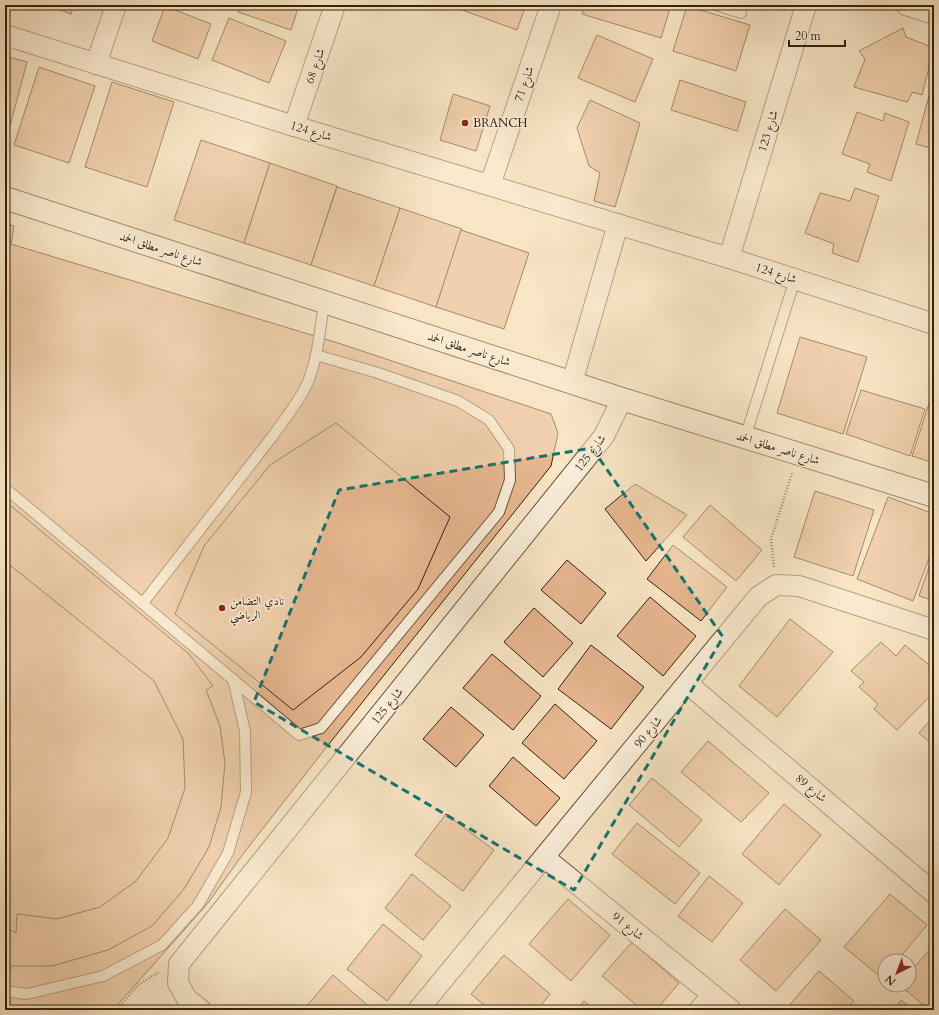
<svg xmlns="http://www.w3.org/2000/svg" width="939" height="1015" viewBox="0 0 939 1015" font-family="Cardo,Amiri,serif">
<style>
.building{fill:#e7b790;stroke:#37210a}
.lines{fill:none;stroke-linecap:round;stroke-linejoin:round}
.lane-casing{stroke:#675239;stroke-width:12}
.street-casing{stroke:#675239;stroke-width:22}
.secondary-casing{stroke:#37210a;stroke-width:24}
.path{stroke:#37210a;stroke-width:2.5;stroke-dasharray:1 2;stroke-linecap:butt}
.lane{stroke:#faeed9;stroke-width:10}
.street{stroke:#faeed9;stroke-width:20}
.secondary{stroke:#faeed9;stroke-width:22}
.marked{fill:none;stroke:#0f766e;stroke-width:3;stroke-dasharray:8 5;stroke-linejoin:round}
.poi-dot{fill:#8f2418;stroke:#faeed9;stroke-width:1.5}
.labels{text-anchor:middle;stroke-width:3;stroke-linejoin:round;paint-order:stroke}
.street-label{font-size:12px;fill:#37210a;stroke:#faeed9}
.poi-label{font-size:12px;fill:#37210a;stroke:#faeed9;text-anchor:start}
</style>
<rect width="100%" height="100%" fill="#f8e5c5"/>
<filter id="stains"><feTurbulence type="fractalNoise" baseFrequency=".005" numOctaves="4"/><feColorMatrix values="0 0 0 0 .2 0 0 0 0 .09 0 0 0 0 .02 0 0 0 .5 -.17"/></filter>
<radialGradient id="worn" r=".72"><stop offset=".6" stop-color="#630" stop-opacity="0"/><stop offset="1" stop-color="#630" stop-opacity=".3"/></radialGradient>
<g class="building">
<path d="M47,5H74L71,14Z"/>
<path d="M240,5H299L291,30L238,12Z"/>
<path d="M455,5H526L517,30L454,7Z"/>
<path d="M585,5H671L661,38L582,14Z"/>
<path d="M165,6L211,24L198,59L152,41Z"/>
<path d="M687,6L750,25L736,71L673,51Z"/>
<path d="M229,18L286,41L269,83L212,60Z"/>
<path d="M903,28L906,37L934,48L922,95L913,92L907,102L854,87L865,59L859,51Z"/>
<path d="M597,35L653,59L635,102L578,78Z"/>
<path d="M5,56L27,62L10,126L5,124Z"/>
<path d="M39,67L95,86L69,163L14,145Z"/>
<path d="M934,77V149L916,144Z"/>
<path d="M680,80L746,102L737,131L671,110Z"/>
<path d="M112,82L174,102L147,187L85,167Z"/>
<path d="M453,94L490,106L476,151L440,140Z"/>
<path d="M590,100L640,123L615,207L594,201L600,173L589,166L577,128Z"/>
<path d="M857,112L883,121L885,113L909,122L891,181L867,172L870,164L842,154Z"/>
<path d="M201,140L270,163L244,243L174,220Z"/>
<path d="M270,163L337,186L311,265L244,243Z"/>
<path d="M337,187L400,208L374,286L311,265Z"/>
<path d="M855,188L879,196L858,262L832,253L834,244L805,233L820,193L850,201Z"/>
<path d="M400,208L462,229L436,307L374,286Z"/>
<path d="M5,223L14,226L11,244L338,343L551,414L558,433L551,466L325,749L243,854L208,903L113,1010H5Z"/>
<path d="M461,230L529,253L504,329L436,307Z"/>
<path d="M934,258V278L929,276Z"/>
<path d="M800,337L867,357L843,434L777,413Z"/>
<path d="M934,388V463L912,456Z"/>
<path d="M861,390L925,409L910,456L846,434Z"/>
<path d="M336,423L450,517L418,589L361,657L293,710L175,614L204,546L270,465Z"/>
<path d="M635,484L687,515L646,561L605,509Z"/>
<path d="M815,491L874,510L853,576L794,557Z"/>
<path d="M888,497L934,514V545L913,601L857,579Z"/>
<path d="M5,501L189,654L213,686L206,690L220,726L225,763L221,807L209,847L184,889L152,926L108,950L52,966H12L8,974L5,973V927L16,933L17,914L57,919L100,907L136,881L168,838L185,788L183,739L154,681L5,561Z"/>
<path d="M710,505L762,550L736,581L683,537Z"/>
<path d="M673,545L727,587L701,621L647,579Z"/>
<path d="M933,555L934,556V601L919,596Z"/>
<path d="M567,560L606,593L581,624L541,590Z"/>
<path d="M650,597L696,636L663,676L617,636Z"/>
<path d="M534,608L573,643L543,677L504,642Z"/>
<path d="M790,619L833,652L777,717L739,686Z"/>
<path d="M881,642L896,656L905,645L934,669V692L897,730L874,709L878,704L859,687L864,682L851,671Z"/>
<path d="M591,645L644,687L611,729L558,689Z"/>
<path d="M492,654L541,696L513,730L463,688Z"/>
<path d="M555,704L597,741L564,779L522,743Z"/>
<path d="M451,707L484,735L456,767L423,739Z"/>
<path d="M934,716V746L919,733Z"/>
<path d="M708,741L769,793L741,822L681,772Z"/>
<path d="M513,757L560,798L536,826L489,786Z"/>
<path d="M652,778L702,820L679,847L629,805Z"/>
<path d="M784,804L821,835L779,885L742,854Z"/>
<path d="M446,814L494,850L463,891L415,855Z"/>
<path d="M637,823L700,873L675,904L612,854Z"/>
<path d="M412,874L451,906L423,940L385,908Z"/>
<path d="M709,876L743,903L712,942L678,916Z"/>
<path d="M890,894L927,925L897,961H885V975L882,978L844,947Z"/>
<path d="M568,899L610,935L571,981L529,944Z"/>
<path d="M785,909L821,940L776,991L740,960Z"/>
<path d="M383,924L422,956L387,1001L347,969Z"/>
<path d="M632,942L679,983L656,1010H642L602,976Z"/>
<path d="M934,945V1010H929L900,985H909V973Z"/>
<path d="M504,955L550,994L537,1010H490L471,994Z"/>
<path d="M819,971L854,1001L845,1010H786V1009Z"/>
<path d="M333,975L373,1010H307L305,1008Z"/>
<path d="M901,1000L914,1010H893Z"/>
<path d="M584,1001L595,1010H576Z"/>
</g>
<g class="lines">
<defs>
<g id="lane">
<path d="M716,5L741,13"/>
<path d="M745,438L795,279"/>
<path d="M5,488L299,735L321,728L499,512L510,480L509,449L489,420L458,401L378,373L316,355"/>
<path d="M143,603L272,437C284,420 300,401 308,382C318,357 320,329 324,303"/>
<path d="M5,991L27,994L103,976L162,945L198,905L228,853L246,792L245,731L233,679"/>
</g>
<g id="street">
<path d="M906,5L934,14"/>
<path d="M5,35L294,126L729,258L934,324"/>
<path d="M96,64L116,5"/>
<path d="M294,126L335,5"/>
<path d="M490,185L551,5"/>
<path d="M729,258L806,5"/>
<path d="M572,383L618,224"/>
<path d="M688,684L934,893"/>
<path d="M544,857L731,1010"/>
<path d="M201,1010L187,999L178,983L179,964L604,436L622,399"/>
<path d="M418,1010L758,597L776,585L799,586L934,630"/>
<path d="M699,1010L713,995"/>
</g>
<path id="secondary" d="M5,198L622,399L934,496"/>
</defs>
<use href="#lane" class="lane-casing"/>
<use href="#street" class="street-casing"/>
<use href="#secondary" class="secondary-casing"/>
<g class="path">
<path d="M774,567L771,539L792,473"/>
<path d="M117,1010L138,985L159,972"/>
</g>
<use href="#lane" class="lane"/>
<use href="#street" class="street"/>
<use href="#secondary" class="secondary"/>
</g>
<path d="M0 0H939V1015H0ZM592,448L723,637L574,890L254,702L339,490Z" fill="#f8e5c5" fill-opacity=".55" fill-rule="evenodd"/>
<path class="marked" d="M592,448L723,637L574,890L254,702L339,490Z"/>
<g class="poi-dot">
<circle cx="465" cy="123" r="4"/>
<circle cx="222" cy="608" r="4"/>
</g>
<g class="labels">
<g class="street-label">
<text transform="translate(315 66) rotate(-71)" y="4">شارع 68</text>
<text transform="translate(524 84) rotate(-71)" y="4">شارع 71</text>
<text transform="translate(311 131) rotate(17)" y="4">شارع 124</text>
<text transform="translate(768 131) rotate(-73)" y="4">شارع 123</text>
<text transform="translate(161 249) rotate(18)" y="4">شارع ناصر مطلق الحمد</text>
<text transform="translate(776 273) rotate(18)" y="4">شارع 124</text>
<text transform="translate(469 349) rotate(18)" y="4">شارع ناصر مطلق الحمد</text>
<text transform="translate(778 448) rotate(17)" y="4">شارع ناصر مطلق الحمد</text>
<text transform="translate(590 453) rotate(-52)" y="4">شارع 125</text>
<text transform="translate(387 706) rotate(-51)" y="4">شارع 125</text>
<text transform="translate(648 732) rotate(-50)" y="4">شارع 90</text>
<text transform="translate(811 788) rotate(40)" y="4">شارع 89</text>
<text transform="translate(628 926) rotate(39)" y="4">شارع 91</text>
</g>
<g class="poi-label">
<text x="473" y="127">BRANCH</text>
<text x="230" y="605">نادي التضامن<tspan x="230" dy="14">الرياضي</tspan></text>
</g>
</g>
<rect width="939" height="1015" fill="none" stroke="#f8e5c5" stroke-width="20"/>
<rect x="6" y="6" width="927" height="1003" fill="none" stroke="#37210a" stroke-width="2"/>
<rect x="10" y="10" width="919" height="995" fill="none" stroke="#37210a"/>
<g transform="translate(897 973) rotate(222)"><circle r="19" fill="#faeed9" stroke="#ac9c86"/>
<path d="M0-3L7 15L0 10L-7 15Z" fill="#8f2418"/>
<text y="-6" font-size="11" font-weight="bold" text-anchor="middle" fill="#37210a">N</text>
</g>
<path d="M789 40v6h56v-6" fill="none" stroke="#37210a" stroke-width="2"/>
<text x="795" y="40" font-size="12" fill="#37210a" stroke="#faeed9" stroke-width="3" paint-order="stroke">20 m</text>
<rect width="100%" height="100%" filter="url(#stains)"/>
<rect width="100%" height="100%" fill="url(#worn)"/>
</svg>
